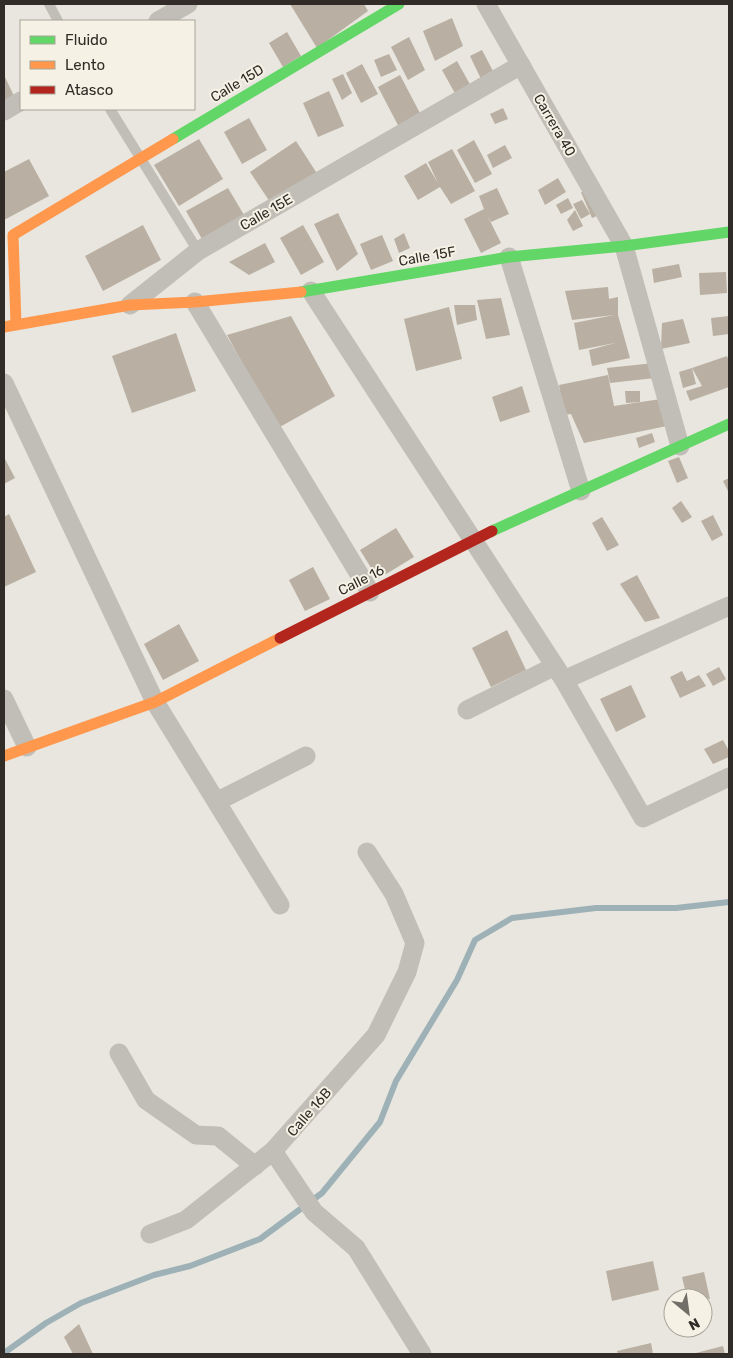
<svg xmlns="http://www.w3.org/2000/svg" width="733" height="1358" viewBox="0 0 733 1358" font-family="Rubik,sans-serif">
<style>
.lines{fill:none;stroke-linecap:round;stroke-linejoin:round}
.stream{stroke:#9db1b7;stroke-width:6}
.building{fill:#b9afa2}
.lane{stroke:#c1beb7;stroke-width:10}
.street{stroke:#c1beb7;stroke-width:19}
.fast{stroke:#63d668;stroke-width:11}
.slow{stroke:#ff974d;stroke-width:11}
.jam{stroke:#b3261e;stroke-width:11}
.labels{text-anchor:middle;stroke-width:4;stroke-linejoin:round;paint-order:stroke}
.street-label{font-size:14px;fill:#312c27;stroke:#f5f2e5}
</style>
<rect width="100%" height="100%" fill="#e8e6de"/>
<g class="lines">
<path class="stream" d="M4,1353L46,1323L81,1303L154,1275L190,1266L260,1239L322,1193L380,1122L396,1081L457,980L475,940L512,918L596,908H676L729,902"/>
</g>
<g class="building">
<path d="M290,4H364L368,11L317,48Z"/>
<path d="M452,18L463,46L435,61L423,31Z"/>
<path d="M287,32L301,56L283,67L269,43Z"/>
<path d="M409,37L425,70L408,80L391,47Z"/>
<path d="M482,50L495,75L482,81L470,56Z"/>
<path d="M389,54L397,70L381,77L374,60Z"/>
<path d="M457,61L472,88L457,97L442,70Z"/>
<path d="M362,64L378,94L361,103L346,73Z"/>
<path d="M343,74L352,93L342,100L332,79Z"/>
<path d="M4,75L14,96L4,101Z"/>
<path d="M400,75L422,117L400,129L378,87Z"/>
<path d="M329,91L344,126L318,137L303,103Z"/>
<path d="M503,108L508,119L495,124L490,114Z"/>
<path d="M249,118L267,150L242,164L224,132Z"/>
<path d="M199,139L223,179L179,206L154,165Z"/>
<path d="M474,140L492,174L475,183L457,150Z"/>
<path d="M296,141L318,175L272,205L250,172Z"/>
<path d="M505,145L512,158L493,168L487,155Z"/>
<path d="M452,149L475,191L451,204L440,187L418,200L404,176L426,163L438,183L428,162Z"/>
<path d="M29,159L49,196L4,220V172Z"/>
<path d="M558,178L566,192L545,205L538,190Z"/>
<path d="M228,188L244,215L202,239L186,211Z"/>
<path d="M497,188L509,214L491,222L487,215L501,243L481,253L464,219L484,209L479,196Z"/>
<path d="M581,192H591L601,214L592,218Z"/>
<path d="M568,198L573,208L561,214L556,205Z"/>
<path d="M582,200L590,214L581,219L573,204Z"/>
<path d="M575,210L583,226L573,231L567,220Z"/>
<path d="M338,213L358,254L337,271L314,224Z"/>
<path d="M143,225L161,260L103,291L85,256Z"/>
<path d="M303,225L324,262L301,275L280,238Z"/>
<path d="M404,233L410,248L399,253L394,239Z"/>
<path d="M382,235L393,261L371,270L360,244Z"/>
<path d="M265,243L275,262L249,275L229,262Z"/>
<path d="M679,264L682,277L654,283L652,269Z"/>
<path d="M726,272L727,293L700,295L699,273Z"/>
<path d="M608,287L609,299L618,297V315L630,358L592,366L589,350L615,343L579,350L574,323L614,315L572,320L565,291Z"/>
<path d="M501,298L510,335L486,339L477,300Z"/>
<path d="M454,305H475L477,320L457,325Z"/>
<path d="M449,307L462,359L416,371L404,319Z"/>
<path d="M291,316L335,396L278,428L227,335Z"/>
<path d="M729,316V334L713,336L711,318Z"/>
<path d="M683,319L690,343L661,349L662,323Z"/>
<path d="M176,333L196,391L132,413L112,356Z"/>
<path d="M727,356L729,361V387L690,401L686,391L702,386L692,368Z"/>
<path d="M654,363L655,378L610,383L607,368Z"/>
<path d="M692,368L696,384L683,388L679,372Z"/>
<path d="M608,375L614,406L661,399L667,426L584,443L571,414L563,415L559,385Z"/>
<path d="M522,386L530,412L500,422L492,397Z"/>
<path d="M625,391H640V402L626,403Z"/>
<path d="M652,433L655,442L639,448L636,438Z"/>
<path d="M4,457L15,478L4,484Z"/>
<path d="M679,457L688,478L677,483L668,461Z"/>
<path d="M729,478V493L723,481Z"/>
<path d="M681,501L692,517L682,523L672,508Z"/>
<path d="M9,514L36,572L4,587V517Z"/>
<path d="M713,515L723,535L712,541L701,521Z"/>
<path d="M602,517L619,545L607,551L592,523Z"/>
<path d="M396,528L414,557L378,579L360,550Z"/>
<path d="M313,567L330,599L305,611L289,580Z"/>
<path d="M637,575L660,618L645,622L620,584Z"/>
<path d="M179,624L199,661L163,680L144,644Z"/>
<path d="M507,630L526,670L491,687L472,648Z"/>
<path d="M719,667L726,679L713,686L706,674Z"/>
<path d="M682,671L687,681L699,675L706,686L680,698L670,677Z"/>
<path d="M631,685L646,717L616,732L600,699Z"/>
<path d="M723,740L729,751V757L713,764L704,749Z"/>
<path d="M653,1261L659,1290L612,1301L606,1271Z"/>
<path d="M704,1272L710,1299L687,1298L682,1277Z"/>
<path d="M79,1324L93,1354H73L64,1337Z"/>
<path d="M651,1343L653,1354H618L617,1351Z"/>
<path d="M723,1346L725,1354H692Z"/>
</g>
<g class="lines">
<g class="lane">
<path d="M49,4L58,21"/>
<path d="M110,109L198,251"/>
</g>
<g class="street">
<path d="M486,4L624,246L680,446"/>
<path d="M158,21L188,4"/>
<path d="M4,111L21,101"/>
<path d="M509,257L581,491"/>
<path d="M311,291L564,680L643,818L729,777"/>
<path d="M195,302L370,592"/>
<path d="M130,305L198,251L521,65"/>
<path d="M4,383L155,702L280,905"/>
<path d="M564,680L729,606"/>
<path d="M4,699L27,747"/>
<path d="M467,710L555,666"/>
<path d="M218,801L306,756"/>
<path d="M119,1053L146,1100L196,1135L218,1136L255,1166"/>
<path d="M273,1151L314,1212L356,1248L422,1354"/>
<path d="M150,1234L186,1220L273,1151L376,1035L407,972L415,943L394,894L367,852"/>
</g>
<g class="fast">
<path d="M173,139L399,4"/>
<path d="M301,292L509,257L624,246L729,232"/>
<path d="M492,531L729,424"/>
</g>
<g class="slow">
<path d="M16,324L13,235L173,139"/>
<path d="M4,327L130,305L195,302L301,292"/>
<path d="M4,756L155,702L280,638"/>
</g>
<path class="jam" d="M280,638L492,531"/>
</g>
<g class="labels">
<g class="street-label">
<text transform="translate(237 83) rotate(-31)" y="5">Calle 15D</text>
<text transform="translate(555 125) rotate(60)" y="5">Carrera 40</text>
<text transform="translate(266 212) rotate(-30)" y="5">Calle 15E</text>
<text transform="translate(427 256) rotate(-10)" y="5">Calle 15F</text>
<text transform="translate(361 580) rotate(-27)" y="5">Calle 16</text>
<text transform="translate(309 1112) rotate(-49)" y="5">Calle 16B</text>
</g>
</g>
<rect width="733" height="1358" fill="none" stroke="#312c27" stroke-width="10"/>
<rect x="20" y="20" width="175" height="90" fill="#f5f2e5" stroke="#a7a399"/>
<rect x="30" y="36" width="25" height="8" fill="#63d668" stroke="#a7a399"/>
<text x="65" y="45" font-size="15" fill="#312c27">Fluido</text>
<rect x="30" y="61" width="25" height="8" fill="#ff974d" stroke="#a7a399"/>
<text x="65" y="70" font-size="15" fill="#312c27">Lento</text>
<rect x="30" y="86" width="25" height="8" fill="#b3261e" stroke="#a7a399"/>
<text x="65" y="95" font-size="15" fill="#312c27">Atasco</text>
<g transform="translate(688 1313) rotate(151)"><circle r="24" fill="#f5f2e5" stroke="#a7a399"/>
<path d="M0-4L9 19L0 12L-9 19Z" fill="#716d67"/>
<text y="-8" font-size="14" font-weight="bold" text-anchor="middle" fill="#312c27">N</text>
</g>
</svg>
